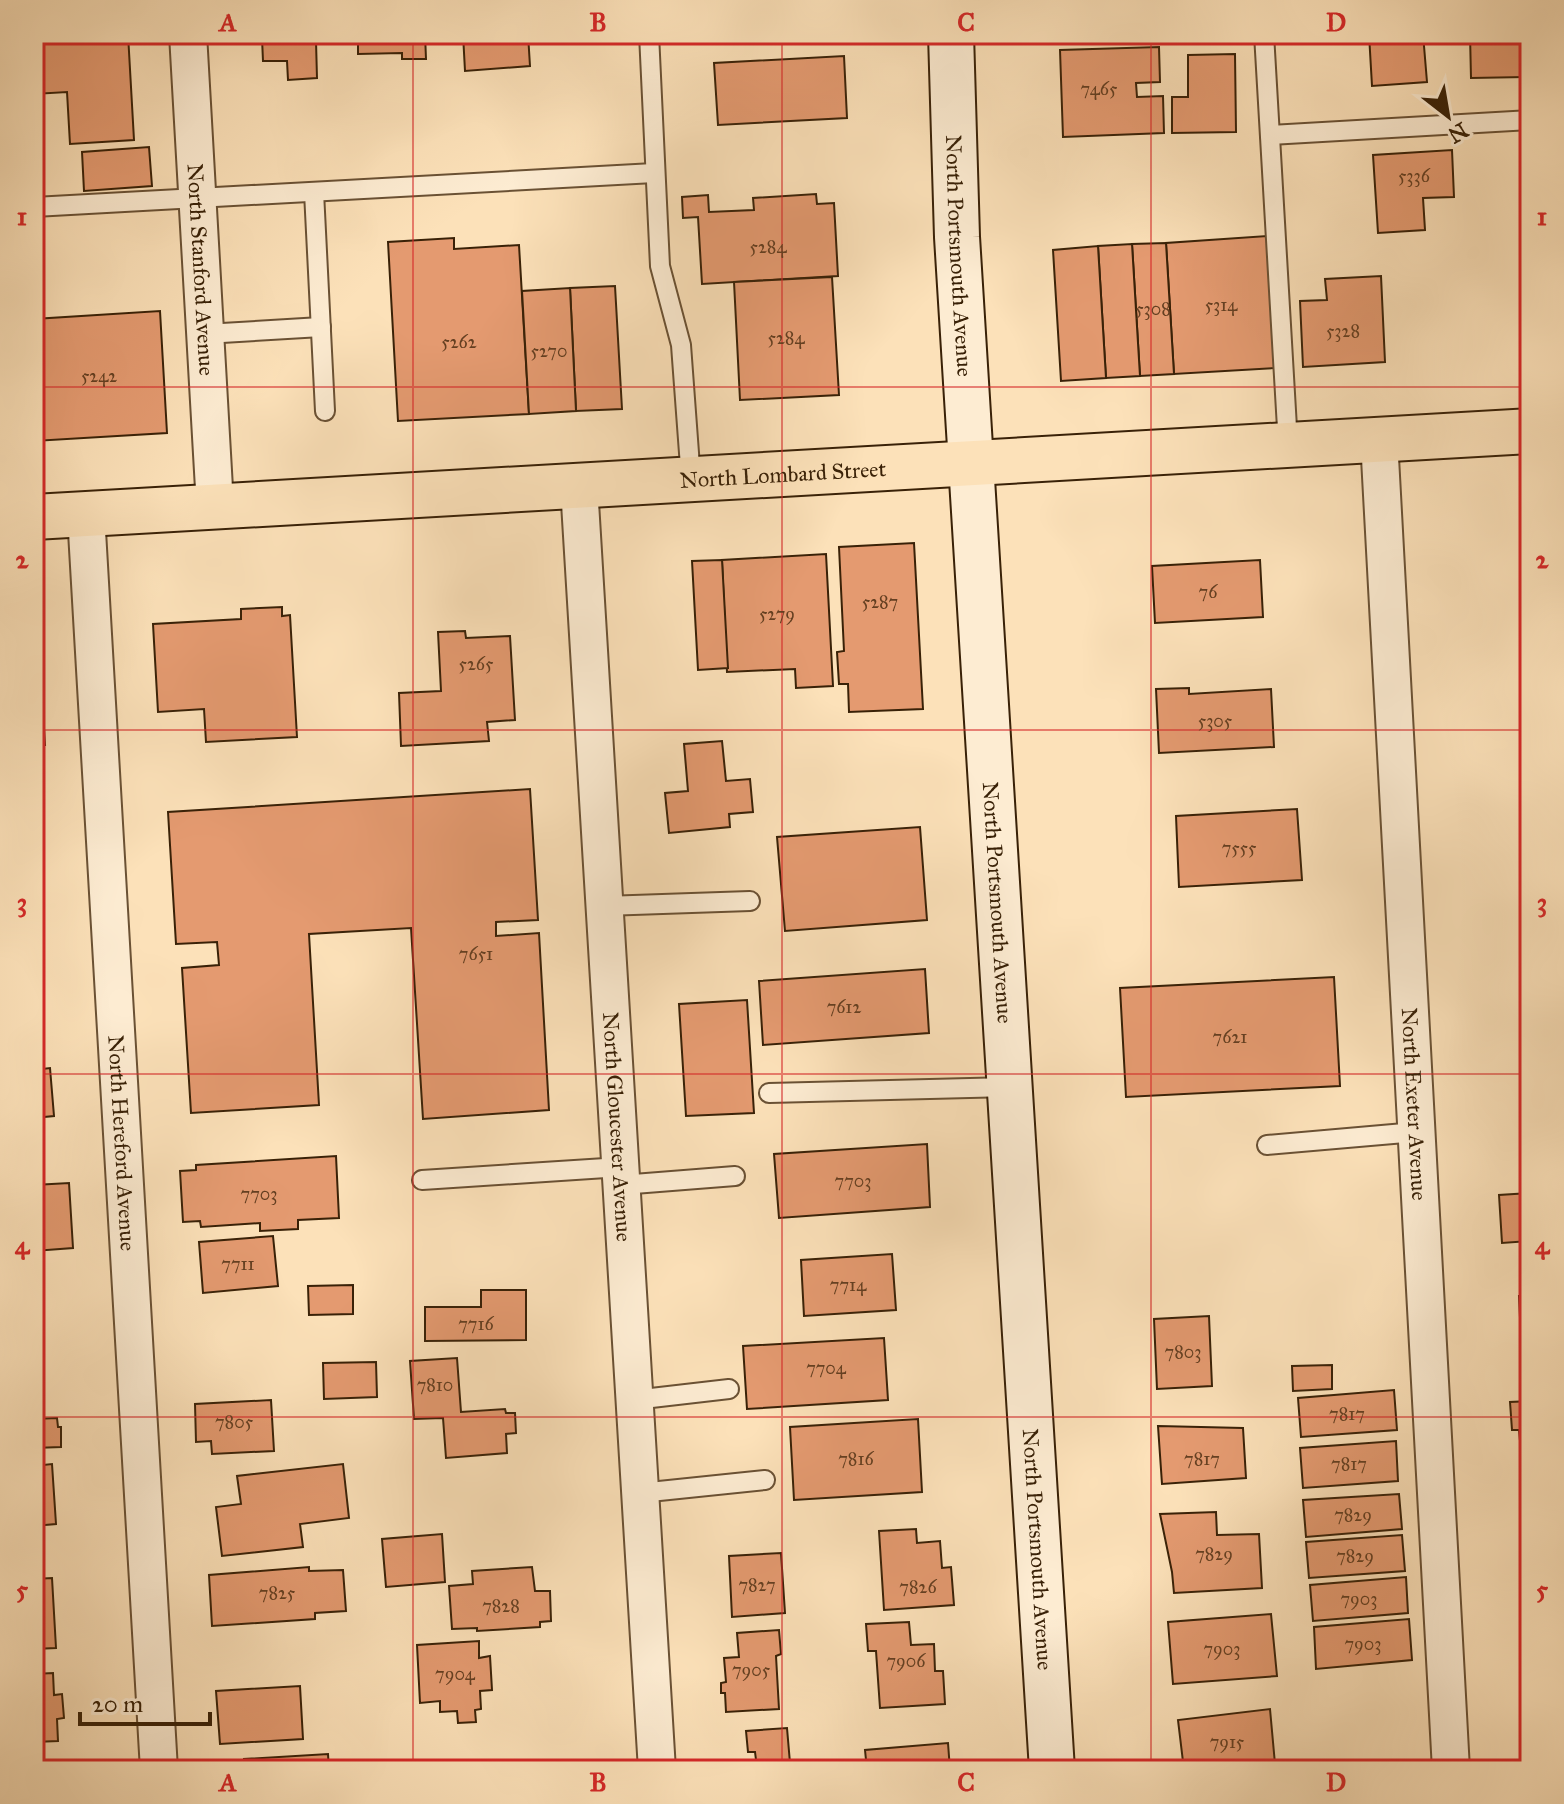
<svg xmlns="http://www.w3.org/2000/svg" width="1564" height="1804" viewBox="0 0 1564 1804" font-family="'IM FELL Great Primer',serif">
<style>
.building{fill:#e49a70;stroke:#392107;stroke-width:2}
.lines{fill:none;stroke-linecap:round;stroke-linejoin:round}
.lane-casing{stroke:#6a5134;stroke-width:22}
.street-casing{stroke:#6a5134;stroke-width:40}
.secondary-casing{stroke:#392107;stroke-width:48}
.primary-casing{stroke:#392107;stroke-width:48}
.lane{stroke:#fdecd2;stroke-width:18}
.street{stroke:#fdecd2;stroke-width:36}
.secondary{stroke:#fdecd2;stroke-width:44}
.primary{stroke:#fce1b9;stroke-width:44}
.grid{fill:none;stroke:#d62828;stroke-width:2;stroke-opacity:0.55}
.labels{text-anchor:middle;stroke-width:6;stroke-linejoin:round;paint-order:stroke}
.number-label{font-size:18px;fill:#643f21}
.street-label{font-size:22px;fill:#392107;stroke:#fdecd2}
.neatline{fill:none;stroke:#d62828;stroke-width:3}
.grid-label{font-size:26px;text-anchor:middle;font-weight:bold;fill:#d62828}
</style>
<rect width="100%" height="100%" fill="#fce1b9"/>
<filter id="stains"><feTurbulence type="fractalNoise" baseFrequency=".0025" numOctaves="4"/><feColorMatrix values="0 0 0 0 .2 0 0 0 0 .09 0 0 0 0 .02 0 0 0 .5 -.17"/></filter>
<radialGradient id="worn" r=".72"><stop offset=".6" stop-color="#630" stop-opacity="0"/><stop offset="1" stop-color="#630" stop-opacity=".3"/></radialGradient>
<g class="building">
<path d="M64,34H128L134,140L70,144L67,92L34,94V38L64,36Z"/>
<path d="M265,34H323V41H316L317,78L288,80L287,61H263L262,38L265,37Z"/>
<path d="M358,34H425L426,59H402V53L358,54Z"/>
<path d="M463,34H528L530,66L465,71Z"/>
<path d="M1073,34H1167V36L1073,40Z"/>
<path d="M1369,34H1423L1427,82L1372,86Z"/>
<path d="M1470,34H1525L1528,77L1471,78Z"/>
<path d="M1159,47L1160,82L1136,83L1137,97L1163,96L1164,133L1063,137L1060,50Z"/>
<path d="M1235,54L1236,132L1172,133V97H1188V55Z"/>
<path d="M844,56L847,118L718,125L714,63Z"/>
<path d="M149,147L152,186L84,191L82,152Z"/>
<path d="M1452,150L1454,197L1423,198L1425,230L1378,233L1373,155Z"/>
<path d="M816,194L817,204L834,203L838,276L702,284L698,217L683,218L682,197L708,195L709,212L754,210L753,198Z"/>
<path d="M1267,236L1275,368L1174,374L1166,243Z"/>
<path d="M454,238V249L519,245L529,414L398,421L388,242Z"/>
<path d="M1166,243L1174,374L1140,376L1132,244Z"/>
<path d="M1132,244L1140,376L1106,378L1098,246Z"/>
<path d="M1098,246L1106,378L1061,381L1053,250Z"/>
<path d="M1381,276L1385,362L1303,367L1300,301L1327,300L1325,279Z"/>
<path d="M832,277L839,395L740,400L734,282Z"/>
<path d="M615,286L622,409L576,411L570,288Z"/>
<path d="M570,288L576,411L529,414L522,291Z"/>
<path d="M160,311L167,433L34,441V319Z"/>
<path d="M914,543L923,709L849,712L848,684H839L837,652L844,651L839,547Z"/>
<path d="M826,554L833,686L796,688L795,669L727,672L722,560Z"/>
<path d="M722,560L728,668L698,670L692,561Z"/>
<path d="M1260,560L1263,617L1155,623L1152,566Z"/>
<path d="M282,607V616L290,615L297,737L206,742L204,709L158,712L153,624L241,619V609Z"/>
<path d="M34,631H38L45,745H39L41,766H34Z"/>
<path d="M465,631L466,638L510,636L515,720L487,722L489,741L401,746L399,693L441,691L438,632Z"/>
<path d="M1189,688V694L1271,689L1274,747L1159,753L1156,689Z"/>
<path d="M722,741L726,781L750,779L753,812L729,814L730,827L669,833L665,793L688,791L684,744Z"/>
<path d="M530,789L538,920L496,922V936L539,933L549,1110L423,1119L411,928L309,934L319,1105L191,1113L182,968L219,965L217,942L176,944L168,812Z"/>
<path d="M1297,809L1302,880L1179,887L1176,816Z"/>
<path d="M920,827L927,920L785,931L777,837Z"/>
<path d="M925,969L929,1033L763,1045L759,981Z"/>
<path d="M1334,977L1340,1086L1126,1097L1120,988Z"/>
<path d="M747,1000L754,1113L686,1116L679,1004Z"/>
<path d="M50,1068L54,1116L34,1118V1070Z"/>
<path d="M927,1144L930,1207L779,1218L774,1154Z"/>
<path d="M336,1156L339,1218L298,1220V1229L260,1231V1223L201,1227L200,1221L183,1222L180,1171L196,1170V1165Z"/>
<path d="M69,1183L73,1248L34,1251V1185Z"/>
<path d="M1530,1193V1241L1502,1243L1499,1195Z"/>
<path d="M273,1236L278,1286L203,1293L199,1242Z"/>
<path d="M892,1254L896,1310L804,1316L801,1260Z"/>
<path d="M353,1285V1314L309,1315L308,1286Z"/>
<path d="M481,1290H526V1340L425,1341V1307H481Z"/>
<path d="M1519,1296H1530V1360L1522,1361Z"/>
<path d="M1209,1316L1212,1386L1157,1389L1154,1319Z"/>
<path d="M884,1338L888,1400L747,1409L743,1346Z"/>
<path d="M457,1358L461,1412L505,1409L506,1413H515L516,1433L506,1434L507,1453L446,1458L443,1418L414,1419L410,1361Z"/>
<path d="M376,1362L377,1397L324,1399L323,1363Z"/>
<path d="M1332,1365V1389L1293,1391L1292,1366Z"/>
<path d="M1394,1390L1397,1430L1301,1437L1298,1398Z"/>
<path d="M271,1400L274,1451L212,1454L211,1441L196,1442L195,1404Z"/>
<path d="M1530,1401V1474H1523L1519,1430H1512L1510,1402Z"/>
<path d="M57,1418L58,1427H61V1447L34,1448V1419Z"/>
<path d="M918,1419L922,1492L794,1500L790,1427Z"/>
<path d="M1158,1426L1243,1428L1246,1478L1162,1484Z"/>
<path d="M1396,1441L1398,1481L1303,1488L1300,1448Z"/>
<path d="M52,1464L56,1524L34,1526V1466Z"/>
<path d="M343,1464L349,1518L300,1524L303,1547L222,1556L216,1507L241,1504L237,1476Z"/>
<path d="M1399,1494L1402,1529L1306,1537L1303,1500Z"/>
<path d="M1216,1512L1217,1535L1259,1534L1262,1588L1174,1593L1172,1572L1160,1514Z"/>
<path d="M916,1529L917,1543L940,1541L942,1568L951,1567L954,1605L884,1610L879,1531Z"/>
<path d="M442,1534L445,1582L386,1587L382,1539Z"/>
<path d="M1402,1535L1405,1571L1309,1578L1306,1542Z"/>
<path d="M781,1553L785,1613L732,1617L729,1556Z"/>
<path d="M309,1567V1571L343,1570L346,1611L315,1613V1619L212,1626L209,1575Z"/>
<path d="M532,1567L535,1591H550L551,1621L540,1622V1627L477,1631V1628L452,1629L449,1586L473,1584L472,1571Z"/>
<path d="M1406,1577L1408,1613L1313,1621L1310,1585Z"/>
<path d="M52,1578L56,1648L34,1649V1579Z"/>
<path d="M1271,1614L1277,1676L1173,1684L1168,1622Z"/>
<path d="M1409,1619L1412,1660L1316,1669L1314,1627Z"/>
<path d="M909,1622L911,1645L934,1644L935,1671H943L945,1704L880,1708L876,1651H868L866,1624Z"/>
<path d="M779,1630L781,1654L776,1656L779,1709L726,1712L725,1693H721V1683L726,1682L724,1658L739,1657L737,1633Z"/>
<path d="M479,1641V1658L490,1656L492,1690L480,1691L481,1709L475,1710L476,1722L458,1723L457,1711L440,1712V1701L420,1703L417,1645Z"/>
<path d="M53,1673L54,1695L62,1694L64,1718L57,1719L58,1741L34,1742V1674Z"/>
<path d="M300,1686L303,1739L220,1744L216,1691Z"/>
<path d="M1270,1709L1275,1764L1250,1766V1770H1184L1178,1720Z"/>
<path d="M787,1728L790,1763L772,1765V1770H726V1762L756,1760L755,1752H748L746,1731Z"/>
<path d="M948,1743L950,1770H867L865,1750Z"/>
<path d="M328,1754L329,1770H245L244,1759Z"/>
</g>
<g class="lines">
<defs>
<g id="lane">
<path d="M649,34L660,266L681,345L691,480"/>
<path d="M1264,34L1288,445"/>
<path d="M1270,135L1530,120"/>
<path d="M314,192L325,411"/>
<path d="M34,207L654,173"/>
<path d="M205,334L321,327"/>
<path d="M604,906L750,901"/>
<path d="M769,1093L1010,1087"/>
<path d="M1267,1145L1416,1132"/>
<path d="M422,1180L621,1167"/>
<path d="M621,1185L735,1176"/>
<path d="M634,1400L729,1389"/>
<path d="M640,1493L765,1480"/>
</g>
<g id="street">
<path id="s1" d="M188,34L215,506"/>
<path id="s2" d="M1379,439L1451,1770"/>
<path id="s3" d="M579,486L657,1770"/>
<path id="s4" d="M86,514L159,1770"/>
</g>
<g id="secondary">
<path id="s5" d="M951,34L957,237L1052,1770"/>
</g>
<g id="primary">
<path id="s6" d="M34,517L1530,431"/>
</g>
</defs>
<use href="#lane" class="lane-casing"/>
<use href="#street" class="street-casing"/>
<use href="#secondary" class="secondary-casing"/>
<use href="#primary" class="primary-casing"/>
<use href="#lane" class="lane"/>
<use href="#street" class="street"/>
<use href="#secondary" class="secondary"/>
<use href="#primary" class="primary"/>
</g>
<path class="grid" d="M413,34V1770M782,34V1770M1151,34V1770M34,387H1530M34,730H1530M34,1074H1530M34,1417H1530"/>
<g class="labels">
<g class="number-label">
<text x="1099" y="95">7465</text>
<text x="1414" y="182">5336</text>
<text x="768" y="253">5284</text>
<text x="1221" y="311">5314</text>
<text x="1153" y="315">5308</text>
<text x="1343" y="337">5328</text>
<text x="786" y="344">5284</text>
<text x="459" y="348">5262</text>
<text x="549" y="357">5270</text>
<text x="99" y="382">5242</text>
<text x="1208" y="598">76</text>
<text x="880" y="608">5287</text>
<text x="777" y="620">5279</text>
<text x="476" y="670">5265</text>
<text x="1215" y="727">5305</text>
<text x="1239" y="854">7555</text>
<text x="476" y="960">7651</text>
<text x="844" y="1013">7612</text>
<text x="1230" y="1043">7621</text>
<text x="853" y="1187">7703</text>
<text x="259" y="1200">7703</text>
<text x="238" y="1270">7711</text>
<text x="848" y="1291">7714</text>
<text x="476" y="1330">7716</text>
<text x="1183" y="1358">7803</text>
<text x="826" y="1374">7704</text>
<text x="435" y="1391">7810</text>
<text x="1347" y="1420">7817</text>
<text x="234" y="1428">7805</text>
<text x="856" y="1465">7816</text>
<text x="1202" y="1465">7817</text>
<text x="1349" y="1470">7817</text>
<text x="1353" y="1521">7829</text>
<text x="1214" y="1560">7829</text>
<text x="1355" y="1562">7829</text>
<text x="757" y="1591">7827</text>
<text x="918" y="1593">7826</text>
<text x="277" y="1599">7825</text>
<text x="1359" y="1605">7903</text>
<text x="501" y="1612">7828</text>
<text x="1363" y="1650">7903</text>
<text x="1222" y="1655">7903</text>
<text x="906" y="1667">7906</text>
<text x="751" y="1676">7905</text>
<text x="455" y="1680">7904</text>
<text x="1227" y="1748">7915</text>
</g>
<g class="street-label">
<text dy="8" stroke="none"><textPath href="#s5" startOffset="222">North Portsmouth Avenue</textPath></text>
<text dy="8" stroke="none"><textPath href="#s1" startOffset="236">North Stanford Avenue</textPath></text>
<text dy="8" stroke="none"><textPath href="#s6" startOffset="750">North Lombard Street</textPath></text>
<text dy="8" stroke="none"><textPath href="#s5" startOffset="870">North Portsmouth Avenue</textPath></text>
<text dy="8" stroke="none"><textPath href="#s2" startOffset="666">North Exeter Avenue</textPath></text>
<text dy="8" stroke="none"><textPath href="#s3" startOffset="642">North Gloucester Avenue</textPath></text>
<text dy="8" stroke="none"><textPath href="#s4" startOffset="630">North Hereford Avenue</textPath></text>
<text dy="8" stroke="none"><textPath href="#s5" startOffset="1518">North Portsmouth Avenue</textPath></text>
</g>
</g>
<rect width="1564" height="1804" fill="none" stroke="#fce1b9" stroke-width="88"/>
<g transform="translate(1448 116) rotate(149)" stroke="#fdecd2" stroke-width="6" paint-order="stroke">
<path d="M0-6L14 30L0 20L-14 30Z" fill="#392107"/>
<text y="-12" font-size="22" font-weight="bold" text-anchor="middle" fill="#392107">N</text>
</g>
<path d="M80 1712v12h130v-12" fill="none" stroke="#392107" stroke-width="4"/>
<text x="92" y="1712" font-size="24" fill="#392107" stroke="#fdecd2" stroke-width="6" paint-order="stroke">20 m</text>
<rect x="44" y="44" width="1476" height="1716" class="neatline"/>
<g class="grid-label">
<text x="228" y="31">A</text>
<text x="598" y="31">B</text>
<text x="966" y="31">C</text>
<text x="1336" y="31">D</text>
<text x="22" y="225">1</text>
<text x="1542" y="225">1</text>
<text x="22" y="568">2</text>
<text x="1542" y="568">2</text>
<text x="22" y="911">3</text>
<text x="1542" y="911">3</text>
<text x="22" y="1254">4</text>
<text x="1542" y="1254">4</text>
<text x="22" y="1598">5</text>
<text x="1542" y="1598">5</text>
<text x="228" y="1791">A</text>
<text x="598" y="1791">B</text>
<text x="966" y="1791">C</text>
<text x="1336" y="1791">D</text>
</g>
<rect width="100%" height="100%" filter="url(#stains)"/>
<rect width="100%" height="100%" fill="url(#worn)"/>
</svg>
